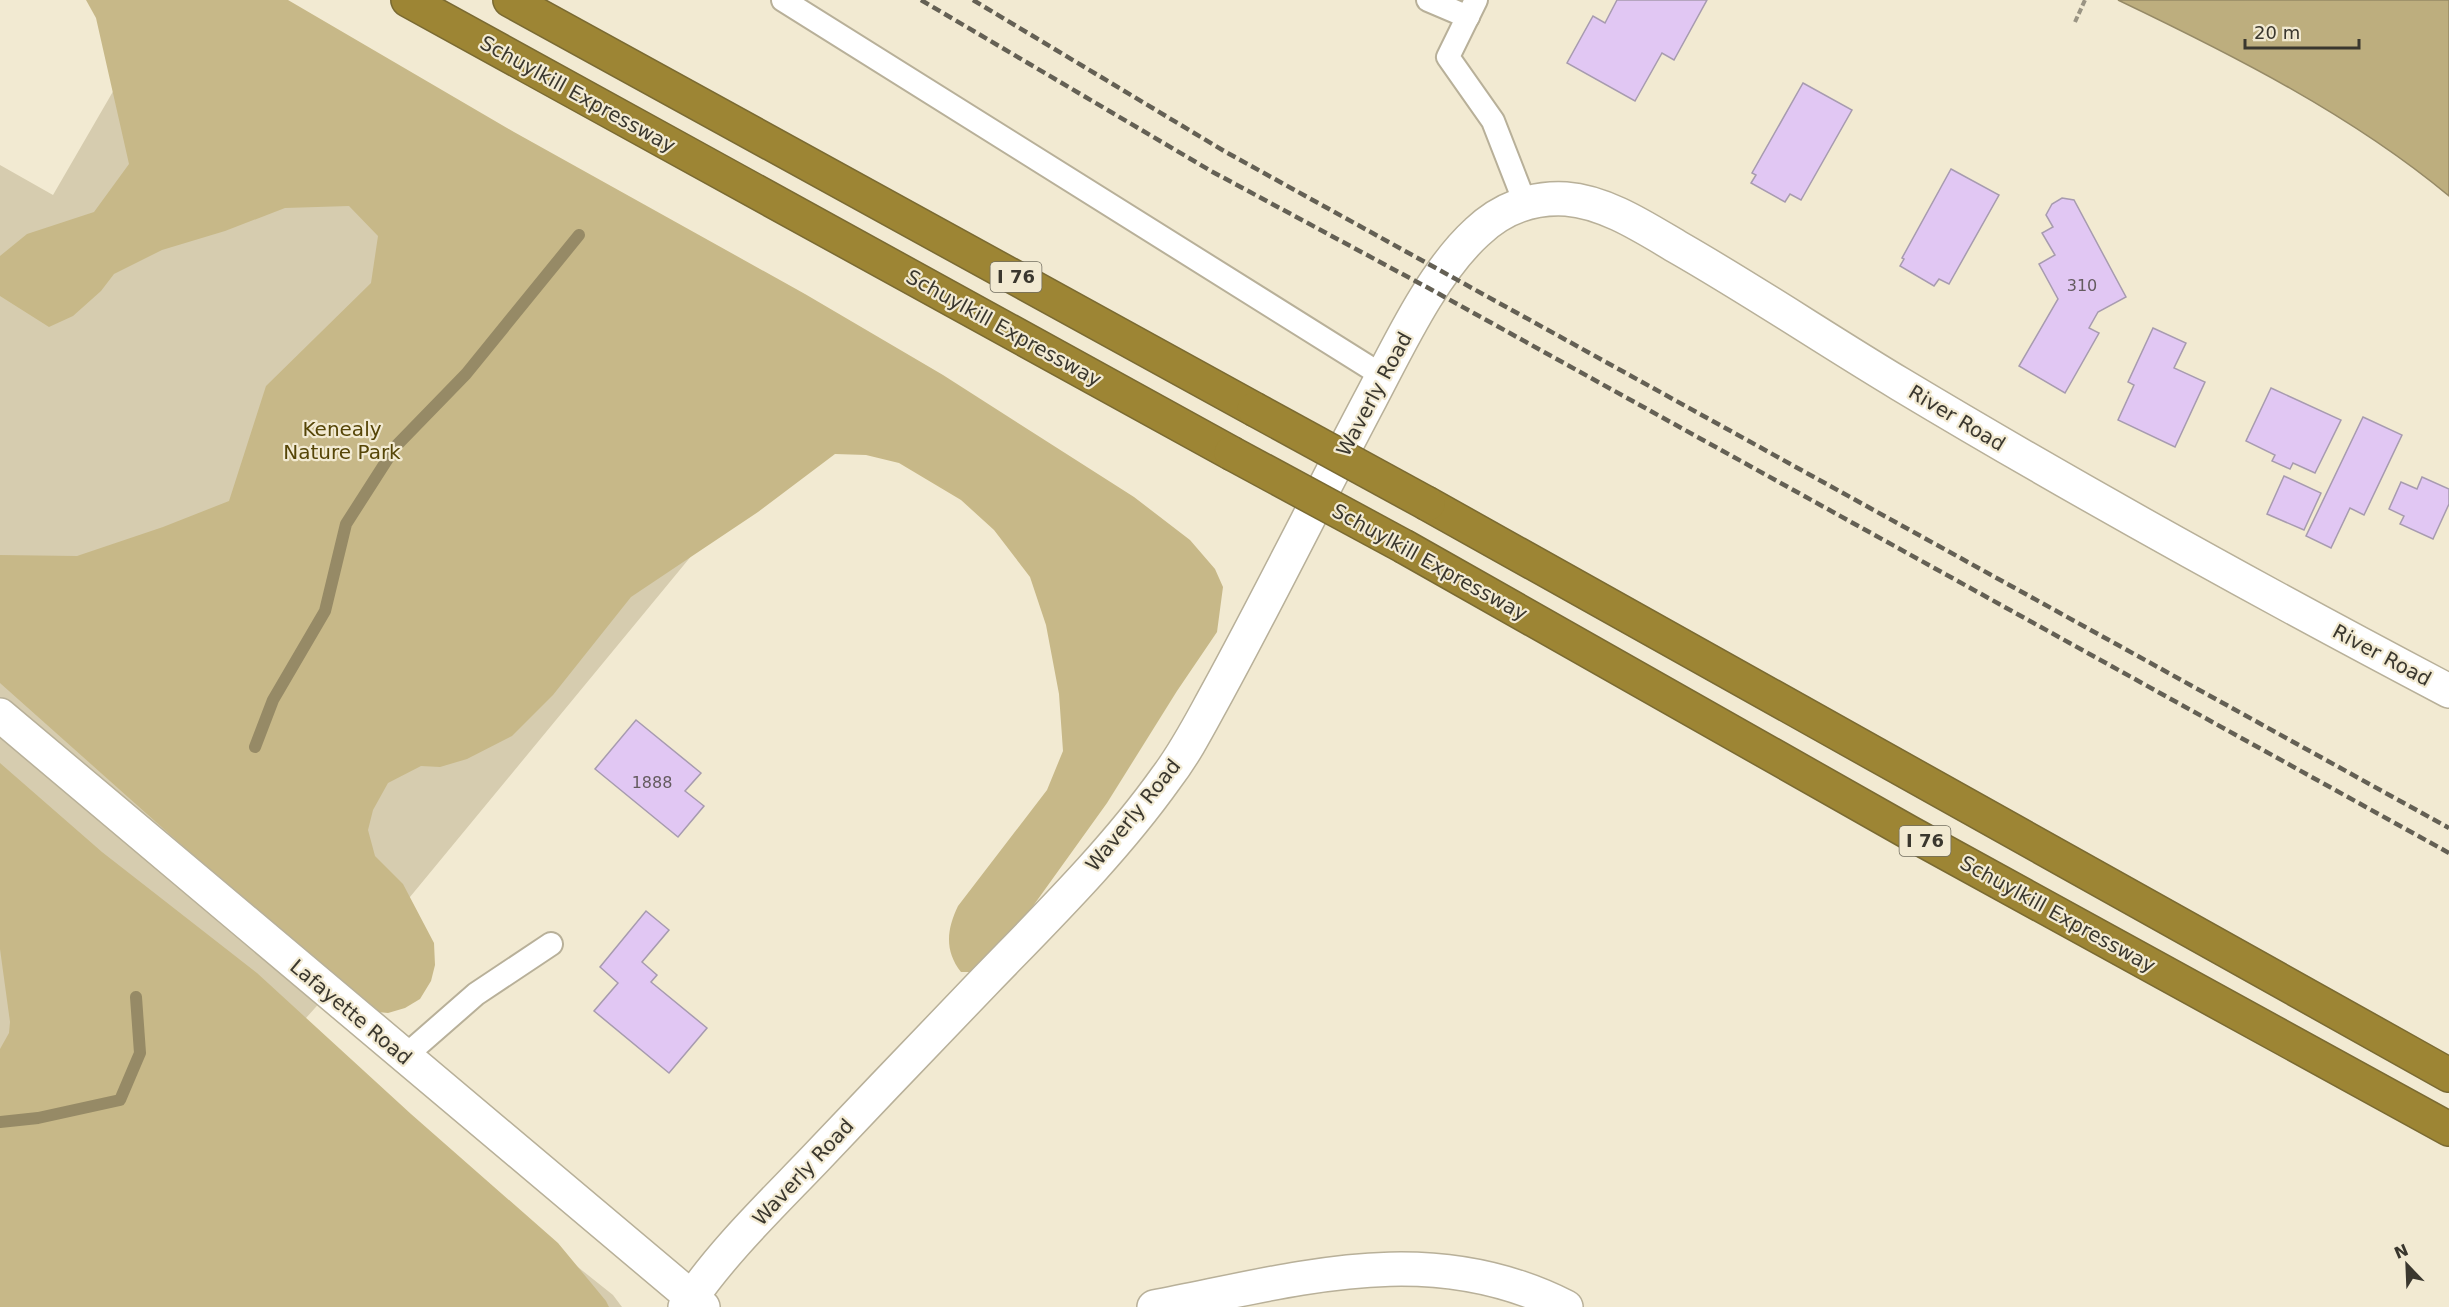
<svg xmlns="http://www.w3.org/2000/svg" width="2449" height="1307" viewBox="0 0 2449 1307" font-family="'DejaVu Sans',sans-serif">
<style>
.green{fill:#d6ccaf}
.forest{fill:#c7b888}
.water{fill:#bdae7e;stroke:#968a66;stroke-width:1.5}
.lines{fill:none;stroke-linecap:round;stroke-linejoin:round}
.stream{stroke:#968a66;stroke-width:12}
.building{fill:#e1c7f3;stroke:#a79baf;stroke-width:1.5}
.lane-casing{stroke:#b8b099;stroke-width:26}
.street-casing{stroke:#b8b099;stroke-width:36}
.secondary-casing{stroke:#b8b099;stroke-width:36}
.highway-casing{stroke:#7a6a32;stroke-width:36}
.path{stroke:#9a9484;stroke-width:4;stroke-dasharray:6 3;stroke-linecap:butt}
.lane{stroke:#fff;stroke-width:22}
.street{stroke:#fff;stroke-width:33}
.secondary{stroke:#fff;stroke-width:33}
.highway{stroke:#9d8534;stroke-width:33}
.rail{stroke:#646054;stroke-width:4.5;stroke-dasharray:9 4.5;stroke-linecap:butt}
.highway-bridge-casing{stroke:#7a6a32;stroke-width:36;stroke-linecap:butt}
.highway-bridge{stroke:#9d8534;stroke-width:33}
.labels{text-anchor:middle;stroke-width:4.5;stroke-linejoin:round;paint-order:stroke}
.number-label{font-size:16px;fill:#645b5f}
.shield{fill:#f2ead2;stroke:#716d5f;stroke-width:1.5}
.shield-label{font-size:18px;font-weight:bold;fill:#3a372e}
.street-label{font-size:20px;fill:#3a372e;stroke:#f2ead2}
.park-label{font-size:20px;fill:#554507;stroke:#f2ead2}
</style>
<rect width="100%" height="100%" fill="#f2ead2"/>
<path class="green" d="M166,0L867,343L358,960L289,1037L613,1295L622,1307H0V165L53,195Z"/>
<g class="forest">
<path d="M86,0H288L514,132L805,294L943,375L1134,497L1190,540L1215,569L1223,587L1217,632L1177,691L1107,803L1005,945L972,972H961C944,950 947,929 958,906L1047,790L1063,751L1059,694L1046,625L1030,577L994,530L961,500L899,463L866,455L835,454L758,512L631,597L553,695L512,736L467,759L440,767L421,766L388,783L373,810L368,830L375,856L403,884L434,943L435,965L431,981L420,999L405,1008L388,1013L368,1011L0,683V555L77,556L163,527L229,501L266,386L371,283L378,236L349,206L285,208L225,231L162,250L114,274L101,291L73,316L49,327L0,296V256L27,234L94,212L129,164L96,18Z"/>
<path d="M0,763L102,852L257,973L411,1114L558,1243L606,1301L609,1307H0V1049L9,1033L10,1022L0,949Z"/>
</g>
<path class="water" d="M2118,0H2449V196C2352,115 2231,54 2118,0Z"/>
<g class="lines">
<g class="stream">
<path d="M255,747L273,700L325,611L346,524L396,446L466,374L579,235"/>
<path d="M0,1122L38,1118L120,1100L140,1053L136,997"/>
</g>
</g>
<g class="building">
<path d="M1617,0H1707L1674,60L1662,53L1635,101L1567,63L1593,16L1605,23Z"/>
<path d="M1803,83L1852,110L1801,200L1790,194L1785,202L1751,183L1756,175L1752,173Z"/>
<path d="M1951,169L1999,195L1949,284L1939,279L1934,286L1900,266L1904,259L1902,258Z"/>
<path d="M2062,198L2074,200L2126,297L2098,312L2089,328L2099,333L2065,393L2019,366L2058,299L2039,264L2055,255L2042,233L2053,227L2046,215L2052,204Z"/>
<path d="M2153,328L2186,343L2174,368L2205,382L2175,447L2118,420L2134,385L2128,382Z"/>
<path d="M2271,388L2341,420L2315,473L2293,463L2290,469L2272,461L2275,455L2246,441Z"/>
<path d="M2363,417L2402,435L2364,515L2350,508L2331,548L2306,536Z"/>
<path d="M2284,476L2321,493L2304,530L2267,514Z"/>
<path d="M2422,477L2449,489V504L2433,539L2400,524L2404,516L2389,509L2401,482L2417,489Z"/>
<path d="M636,720L701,773L685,791L704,806L678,837L595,769Z"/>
<path d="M646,911L669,930L642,962L657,975L651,982L707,1028L669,1073L594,1011L618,983L600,967Z"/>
</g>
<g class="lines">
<defs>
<g id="lane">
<path d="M783,0L1383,376"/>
<path d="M1428,0L1468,17"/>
<path d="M1476,0L1448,57L1493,121L1525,203"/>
<path d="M404,1057L476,994L551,944"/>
</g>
<g id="street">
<path d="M0,715L703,1307"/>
<path d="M1154,1307C1296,1280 1429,1237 1566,1307"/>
</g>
<path id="secondary" d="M685,1307C721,1253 770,1206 815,1159C872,1099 928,1040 986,980C1048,916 1114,851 1166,778C1186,752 1201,722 1217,693C1270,596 1319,496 1371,398C1399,345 1433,272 1477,232C1501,209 1532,197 1566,199C1606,202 1645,228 1679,248C1754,291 1825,339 1900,384C2080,492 2263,593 2449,691"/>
<g id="highway">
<path d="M408,0L1231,453"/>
<path d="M510,0L1254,409"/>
<path d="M1428,504L2449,1075"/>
<path d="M1405,547L1910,833L2449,1129"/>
</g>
</defs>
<use href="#lane" class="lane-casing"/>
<use href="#street" class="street-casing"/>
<use href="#secondary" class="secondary-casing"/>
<use href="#highway" class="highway-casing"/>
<path class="path" d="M2075,22L2085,0"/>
<use href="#lane" class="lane"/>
<use href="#street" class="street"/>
<use href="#secondary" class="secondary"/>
<use href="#highway" class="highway"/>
<g class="rail">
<path d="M921,0L1211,171L1432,290L2449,853"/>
<path d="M973,0L1224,151L2449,828"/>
</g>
<defs>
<g id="highway-bridge">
<path d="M1254,409L1428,504"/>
<path d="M1231,453L1405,547"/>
</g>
</defs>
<use href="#highway-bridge" class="highway-bridge-casing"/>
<use href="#highway-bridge" class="highway-bridge"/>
</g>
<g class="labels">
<g class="number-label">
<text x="2082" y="291">310</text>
<text x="652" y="788">1888</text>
</g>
<g class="shield">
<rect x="990.5" y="262" width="51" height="30" rx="4.5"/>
<rect x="1899.5" y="826" width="51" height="30" rx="4.5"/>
</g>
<g class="shield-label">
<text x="1016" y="283">I 76</text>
<text x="1925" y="847">I 76</text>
</g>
<g class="street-label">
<text transform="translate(578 94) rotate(29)" y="7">Schuylkill Expressway</text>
<text transform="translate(1004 328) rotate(29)" y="7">Schuylkill Expressway</text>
<text transform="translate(1374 394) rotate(-62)" y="7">Waverly Road</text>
<text transform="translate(1957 418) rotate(31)" y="7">River Road</text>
<text transform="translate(1430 562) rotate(29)" y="7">Schuylkill Expressway</text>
<text transform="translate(2382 655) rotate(28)" y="7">River Road</text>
<text transform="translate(1133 815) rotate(-51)" y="7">Waverly Road</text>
<text transform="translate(2058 914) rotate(29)" y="7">Schuylkill Expressway</text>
<text transform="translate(351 1012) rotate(40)" y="7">Lafayette Road</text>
<text transform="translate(803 1172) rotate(-47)" y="7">Waverly Road</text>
</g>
<g class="park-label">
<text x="342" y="436">Kenealy<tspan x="342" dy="23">Nature Park</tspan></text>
</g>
</g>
<g transform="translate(2407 1265) rotate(337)" stroke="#f2ead2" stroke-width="4.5" paint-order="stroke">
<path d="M0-4.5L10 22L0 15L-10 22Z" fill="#3a372e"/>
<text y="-9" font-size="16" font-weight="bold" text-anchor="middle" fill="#3a372e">N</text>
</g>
<path d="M2245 39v9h114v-9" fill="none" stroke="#3a372e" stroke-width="3"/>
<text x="2254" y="39" font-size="18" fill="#3a372e" stroke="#f2ead2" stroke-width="4.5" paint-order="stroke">20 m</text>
</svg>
